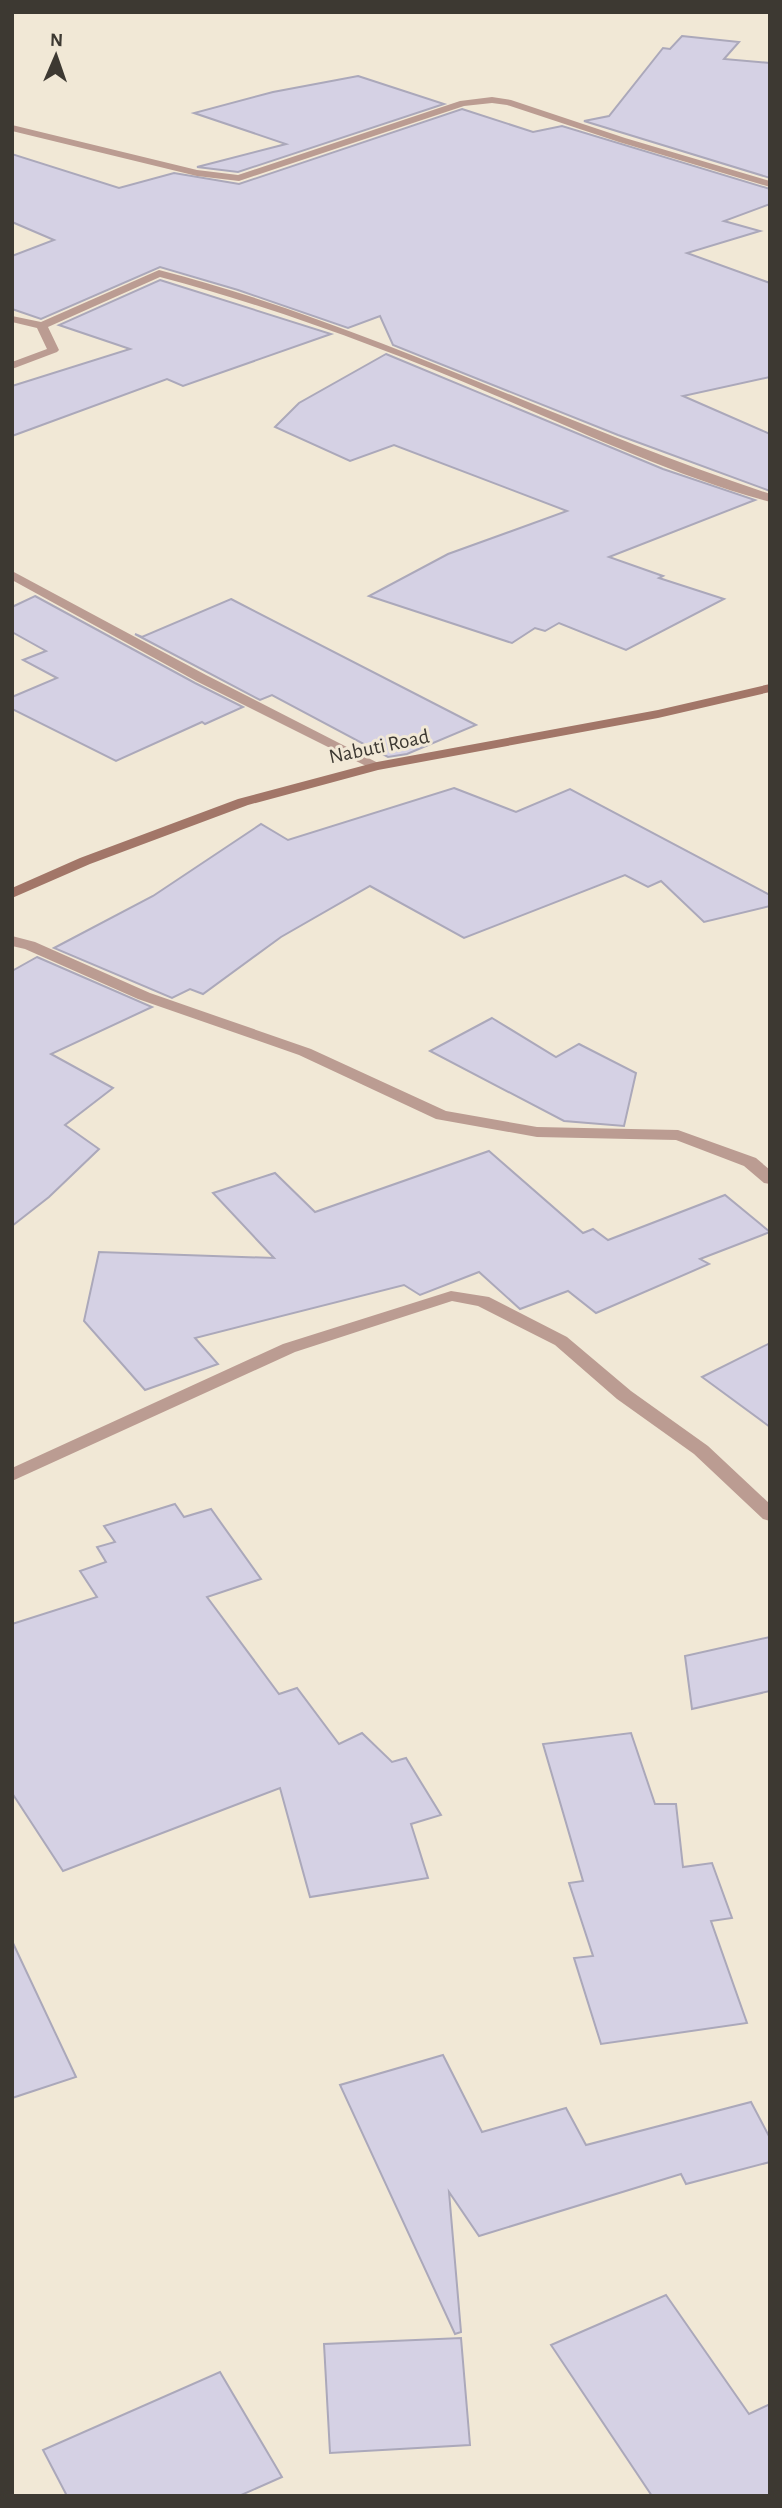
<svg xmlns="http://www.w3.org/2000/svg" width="782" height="2508" viewBox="0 0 782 2508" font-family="'Alegreya Sans',sans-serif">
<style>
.building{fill:#d5d1e4;stroke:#aba8ba;stroke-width:2}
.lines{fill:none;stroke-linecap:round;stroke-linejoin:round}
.street{fill:#bb9c92;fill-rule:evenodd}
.secondary{fill:#a27668;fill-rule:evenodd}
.labels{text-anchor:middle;stroke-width:6;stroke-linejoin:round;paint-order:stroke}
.street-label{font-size:21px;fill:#3d3932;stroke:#f1e8d6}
</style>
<rect width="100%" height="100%" fill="#f1e8d6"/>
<g class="building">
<path d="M682,36L739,42L724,59L770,63V178L584,121L609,116L663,48L670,49Z"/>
<path d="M358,76L444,104L238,172L197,167L286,144L194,113L273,92Z"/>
<path d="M462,109L533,132L562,126L770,189V204L724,221L760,231L687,253L770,283V377L683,396L770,434V491L618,435L393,345L380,316L348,328L238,290L160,267L41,319L12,309V256L54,240L12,222V154L119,188L174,173L239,184Z"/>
<path d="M160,280L331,334L183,386L167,379L12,436V386L130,349L59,325Z"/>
<path d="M386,354L663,469L755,500L609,557L663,576L659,578L724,599L626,650L559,623L545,631L535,628L512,643L369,596L448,554L567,511L394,445L350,461L275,427L299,403Z"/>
<path d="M35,596L195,683L243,707L205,724L202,722L116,761L12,709V697L57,678L23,660L46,651L12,632V607Z"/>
<path d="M231,599L476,725L407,754L388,757L272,695L260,700L135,634L142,637Z"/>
<path d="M454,788L516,812L570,789L770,895V906L704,922L661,881L648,887L625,875L464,938L370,886L281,937L203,994L190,989L172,998L54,948L153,896L261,824L288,840Z"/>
<path d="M37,957L152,1007L51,1054L113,1088L65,1125L99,1149L49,1197L12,1226V971Z"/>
<path d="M492,1018L556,1057L579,1044L636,1073L624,1126L564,1121L430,1051Z"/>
<path d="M489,1151L583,1233L593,1229L608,1240L725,1195L770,1232L700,1259L709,1264L596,1313L568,1291L520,1309L479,1272L420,1295L404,1285L195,1338L218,1364L145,1390L84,1321L99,1252L274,1258L213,1193L275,1173L315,1212Z"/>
<path d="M770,1343V1427L702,1377Z"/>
<path d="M175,1504L184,1517L211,1509L261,1579L207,1597L279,1694L297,1688L339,1744L362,1733L392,1762L406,1758L441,1815L411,1824L428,1878L310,1897L280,1788L63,1871L12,1793V1624L97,1597L80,1571L106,1562L97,1547L115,1542L104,1526Z"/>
<path d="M770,1637V1691L692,1709L685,1656Z"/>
<path d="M631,1733L655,1804H676L683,1867L712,1863L732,1918L711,1921L747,2023L601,2044L574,1958L593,1956L569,1883L583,1881L543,1744Z"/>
<path d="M12,1941L76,2077L12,2098Z"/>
<path d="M443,2055L482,2132L566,2108L586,2145L751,2102L770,2138V2162L686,2184L681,2174L479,2236L449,2192L461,2332L455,2334L340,2085Z"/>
<path d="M666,2295L749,2414L770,2404V2496H652L551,2345Z"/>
<path d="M461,2338L470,2445L330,2453L324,2344Z"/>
<path d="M220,2372L282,2477L239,2496H67L43,2450Z"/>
</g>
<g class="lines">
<g class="street">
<path d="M492,97L511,100L625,138L770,181V187L619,142L507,105L492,103L464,106L239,181L197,176L12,131V125L197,170L238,175L460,101Z"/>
<path d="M159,270C370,324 563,426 770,494V502C674,476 582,432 492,394C383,348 273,307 160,277L48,327L59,350L57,352L12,369V362L47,349L37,328L12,322V316L41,322Z"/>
<path d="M12,571L206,675L384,766L382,769H372L196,681L12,580Z"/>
<path d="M12,936L35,942L150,993L311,1049L446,1111L537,1127L678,1130L756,1158L770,1170V1184L764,1183L744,1166L676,1140L537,1137L436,1119L299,1055L138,999L25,949L12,946Z"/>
<path d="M451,1291L489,1297L567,1337L631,1391L708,1446L770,1504V1521L763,1519L694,1454L617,1399L555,1345L478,1306L452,1301L295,1352L12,1481V1468L283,1344Z"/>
</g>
<path class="secondary" d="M770,684V692L658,718L378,770L248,805L90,864L12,898V888L80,858L238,799L377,762L658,710Z"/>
</g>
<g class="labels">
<g class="street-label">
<text transform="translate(379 746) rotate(-12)" y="7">Nabuti Road</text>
</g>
</g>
<rect width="782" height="2508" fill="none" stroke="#3d3932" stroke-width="28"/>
<g transform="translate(56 56) rotate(2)" stroke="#f1e8d6" stroke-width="5" paint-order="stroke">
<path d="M0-5L12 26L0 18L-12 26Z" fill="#3d3932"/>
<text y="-10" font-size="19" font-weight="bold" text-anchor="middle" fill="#3d3932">N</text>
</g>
</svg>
